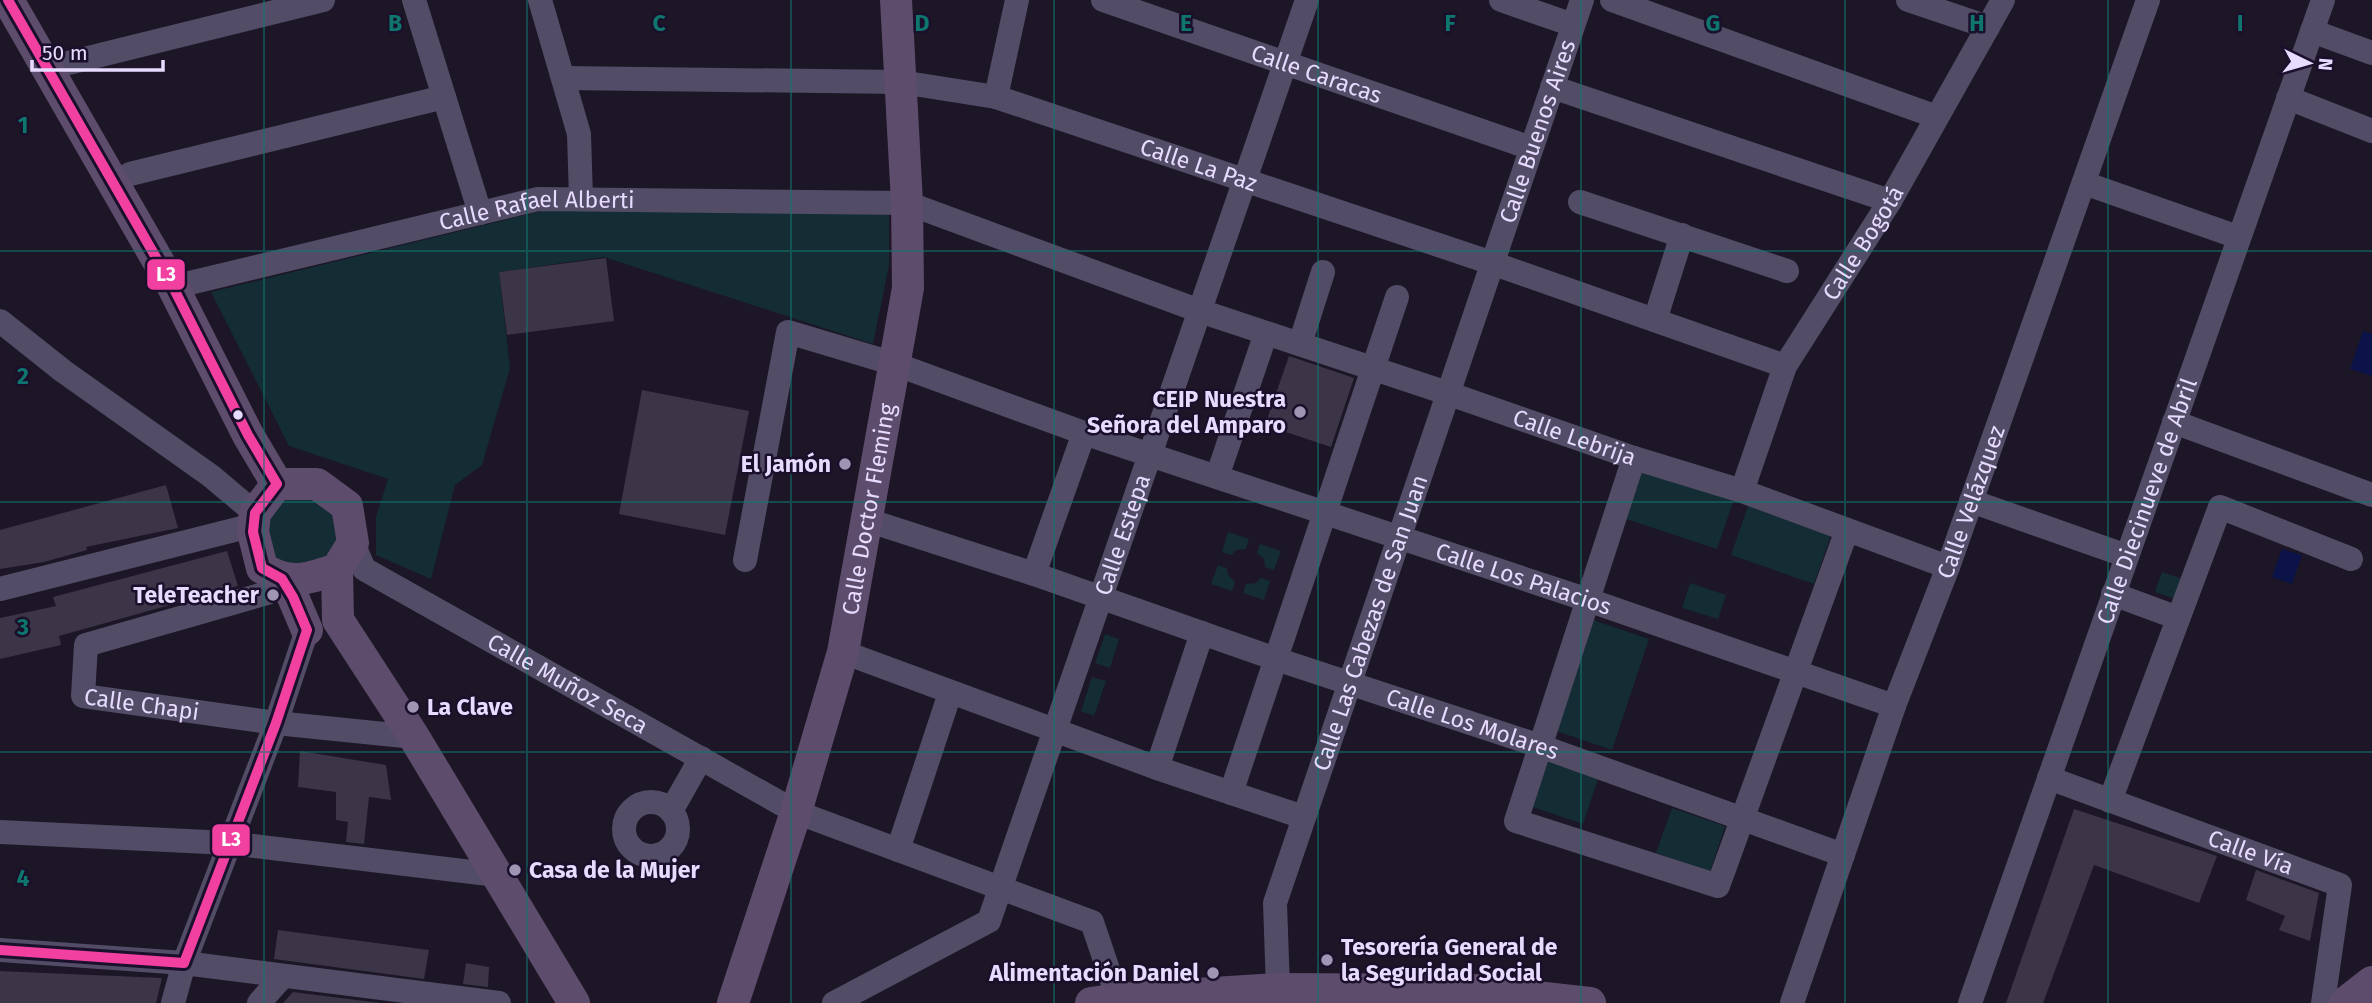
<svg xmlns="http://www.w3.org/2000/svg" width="2372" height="1003" viewBox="0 0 2372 1003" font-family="'Fira Sans',sans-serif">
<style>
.green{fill:#142c34}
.water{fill:#0b1349}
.building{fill:#3c3447}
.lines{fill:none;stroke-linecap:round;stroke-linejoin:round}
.minor{stroke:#524c66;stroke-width:24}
.major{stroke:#5d4c6b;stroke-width:32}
.bus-1-casing{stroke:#1b102c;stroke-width:16}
.bus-1{stroke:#f240a1;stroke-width:10}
.grid{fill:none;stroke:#0f766e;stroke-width:2;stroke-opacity:0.55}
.poi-dot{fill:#a096b3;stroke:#1b102c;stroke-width:2.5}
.bus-dot{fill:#e7dbff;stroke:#1b102c;stroke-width:2.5}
.labels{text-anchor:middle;stroke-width:5;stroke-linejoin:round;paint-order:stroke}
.street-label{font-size:23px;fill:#e7dbff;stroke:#1b102c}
.poi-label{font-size:23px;font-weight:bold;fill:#e7dbff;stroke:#1b102c;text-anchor:end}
.grid-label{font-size:23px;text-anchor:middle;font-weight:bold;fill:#0f766e;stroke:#1b102c;stroke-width:5;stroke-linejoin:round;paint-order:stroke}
.line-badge{stroke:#1b102c;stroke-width:2.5}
.badge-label{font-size:19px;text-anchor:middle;font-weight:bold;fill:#fff}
</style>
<rect width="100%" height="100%" fill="#1c1626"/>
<g class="green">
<path d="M546,210H889V265L873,344L604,257L499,272L510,368L482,465L455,485L431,579L376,555V517L388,479L289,446L211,292Z"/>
<path d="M1643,468L1734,499L1717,549L1626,519Z"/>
<path d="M300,491L334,510C343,546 339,554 306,571L271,559L267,510Z"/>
<path d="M1748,506L1831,535L1814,584L1731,555Z"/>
<path d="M1228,532L1249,539L1246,549L1236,550L1231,555L1222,552Z"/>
<path d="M1260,544L1281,551L1274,570L1265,567L1264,559L1257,553Z"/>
<path d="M1218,565L1227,568L1228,575L1235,582L1232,591L1211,584Z"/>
<path d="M2162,572L2183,579L2176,599L2155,592Z"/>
<path d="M1261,578L1270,581L1264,600L1243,593L1246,584L1256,583Z"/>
<path d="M1690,583L1726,595L1718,619L1682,608Z"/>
<path d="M1593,620L1649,639L1612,750L1556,731Z"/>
<path d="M1105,634L1119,639L1110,668L1095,663Z"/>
<path d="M1092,677L1106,681L1094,716L1081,711Z"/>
<path d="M1546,761L1598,779L1583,824L1530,806Z"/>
<path d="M1672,808L1725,826L1710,872L1656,853Z"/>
</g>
<g class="water">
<path d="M2363,331L2372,334V376L2350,369Z"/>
<path d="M2282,549L2302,555L2292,584L2272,577Z"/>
</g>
<g class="building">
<path d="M606,258L614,321L507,335L499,272Z"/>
<path d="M1289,356L1354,378L1331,447L1265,425Z"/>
<path d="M642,390L749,411L725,535L619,514Z"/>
<path d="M166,485L178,528L86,547L87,550L44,562L0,569V530Z"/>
<path d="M227,551L238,586L59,636L61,645L0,659V618L56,606L53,597Z"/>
<path d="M300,751L386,765L391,800L369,797L364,844L346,842L348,822L336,820V792L298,787Z"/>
<path d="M2074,809L2217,856L2199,903L2094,865L2043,1003H2006Z"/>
<path d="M2256,870L2319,893L2310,941L2279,930L2285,916L2246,900Z"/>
<path d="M278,930L429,950L424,979L274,959Z"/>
<path d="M466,963L489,967L488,987L463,984Z"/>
<path d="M0,971L162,978L156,1003H0Z"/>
<path d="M293,992L381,1003H283Z"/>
</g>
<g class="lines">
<g class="minor">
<path d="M414,0L480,213"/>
<path d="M540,0L579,134L581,198"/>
<path id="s1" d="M1103,0L1531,148"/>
<path d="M1501,0L1573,25"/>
<path d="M1612,0L1937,117"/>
<path d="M1908,0L1988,27"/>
<path d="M2312,31L2372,53"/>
<path d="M48,68L323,0"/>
<path id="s2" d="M563,78L901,82L996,97L1492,263L1785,366"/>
<path d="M1552,87L1890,201"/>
<path d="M996,97L1017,0"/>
<path d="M2288,98L2372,131"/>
<path d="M115,182L130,174L444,97"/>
<path d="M2084,183L2238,237"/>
<path d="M1580,202L1787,271"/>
<path id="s3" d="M173,287L538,199L907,203L1200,311L1447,393L1634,458L1742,491L1948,567"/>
<path d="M1655,320L1682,235"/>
<path d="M0,321L63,371L211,476L255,513"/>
<path d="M1300,344L1323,272"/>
<path d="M2174,422L2372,495"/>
<path d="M1634,458L1516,821L1718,886L1847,530"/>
<path d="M1217,477L1266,333"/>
<path id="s4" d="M1742,491L1785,366L1890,201L2003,0"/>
<path d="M1971,501L2127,556"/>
<path id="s5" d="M867,520L1034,574L1276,659L1540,746L1843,855"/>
<path id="s6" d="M353,543L364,569L796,812L1092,922L1118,999"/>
<path id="s7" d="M745,560L788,332L895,364L1084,433L1588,600L1894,706"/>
<path d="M1034,574L1084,433"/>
<path id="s8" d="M276,577L267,593L86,645L83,696L276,723L414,737"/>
<path d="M0,589L242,528L253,532"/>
<path d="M2113,594L2178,618"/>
<path d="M843,652L1157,768L1303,817"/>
<path d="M1157,768L1202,633"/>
<path id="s9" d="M2049,778L2340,885L2323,1003"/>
<path d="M1231,793L1397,297"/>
<path d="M2110,801L2220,507L2351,559"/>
<circle cx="651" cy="829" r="27"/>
<path d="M671,811L701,758"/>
<path d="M0,832L229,843L497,875"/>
<path d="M898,850L950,693"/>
<path d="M0,950L184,963L499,1003"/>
<path id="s10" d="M1278,989L1275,903L1582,0"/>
<path d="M173,1003L184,963L276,723L307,630"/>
<path d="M259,1003L282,977"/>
<path id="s11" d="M834,1003L989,921L1307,0"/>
<path id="s12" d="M1792,1003L1894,706L1948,567L2148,0"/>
<path id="s13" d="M1970,1003L2323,0"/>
</g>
<g class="major">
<path d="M8,0L173,287L248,435L277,484"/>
<path d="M277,484H317L347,506L353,543L337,569C307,579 290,586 262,568L253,532L255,513Z"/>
<path d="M337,569L338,620L414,737L574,1003"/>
<path d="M282,579L293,597L307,630"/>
<path id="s14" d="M733,1003L796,812L843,652L908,288L907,203L896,0"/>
<path d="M1091,1003L1118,999L1278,989L1474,990L1590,1003"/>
<path d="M2345,1003L2372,982"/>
</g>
<defs>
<path id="bus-1" d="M0,950L184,963L276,723L307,630L293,597L282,579L262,568L253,532L255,513L277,484L248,435L173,287L8,0"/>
</defs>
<use href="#bus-1" class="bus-1-casing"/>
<use href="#bus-1" class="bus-1"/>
</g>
<path class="grid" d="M264,0V1003M527,0V1003M791,0V1003M1054,0V1003M1318,0V1003M1581,0V1003M1845,0V1003M2108,0V1003M0,251H2372M0,502H2372M0,752H2372"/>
<g class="poi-dot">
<circle cx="1300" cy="412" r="7"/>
<circle cx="845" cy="464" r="7"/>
<circle cx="273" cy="595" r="7"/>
<circle cx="413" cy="707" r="7"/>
<circle cx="515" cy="870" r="7"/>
<circle cx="1327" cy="960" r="7"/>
<circle cx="1213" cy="973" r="7"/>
</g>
<circle class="bus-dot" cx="238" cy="415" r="6"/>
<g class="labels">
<g class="street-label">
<text dy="8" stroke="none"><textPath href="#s1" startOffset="226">Calle Caracas</textPath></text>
<text dy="8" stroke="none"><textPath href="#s10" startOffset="901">Calle Buenos Aires</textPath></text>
<text dy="8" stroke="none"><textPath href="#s2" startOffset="648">Calle La Paz</textPath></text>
<text dy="8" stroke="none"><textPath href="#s3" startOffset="373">Calle Rafael Alberti</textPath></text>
<text dy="8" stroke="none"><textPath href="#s4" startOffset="278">Calle Bogotá</textPath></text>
<text dy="8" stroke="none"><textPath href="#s3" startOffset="1452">Calle Lebrija</textPath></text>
<text dy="8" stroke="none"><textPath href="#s13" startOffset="532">Calle Diecinueve de Abril</textPath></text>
<text dy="8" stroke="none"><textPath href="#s12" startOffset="532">Calle Velázquez</textPath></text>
<text dy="8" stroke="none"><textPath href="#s14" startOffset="513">Calle Doctor Fleming</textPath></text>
<text dy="8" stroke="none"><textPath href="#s11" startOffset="584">Calle Estepa</textPath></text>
<text dy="8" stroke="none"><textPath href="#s7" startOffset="1008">Calle Los Palacios</textPath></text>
<text dy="8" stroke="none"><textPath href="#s10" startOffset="382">Calle Las Cabezas de San Juan</textPath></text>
<text dy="8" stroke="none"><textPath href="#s6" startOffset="262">Calle Muñoz Seca</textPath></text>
<text dy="8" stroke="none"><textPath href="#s8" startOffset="317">Calle Chapi</textPath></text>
<text dy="8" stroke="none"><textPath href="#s5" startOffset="639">Calle Los Molares</textPath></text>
<text dy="8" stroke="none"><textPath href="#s9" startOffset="215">Calle Vía</textPath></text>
</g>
<g class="poi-label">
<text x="1286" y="407">CEIP Nuestra<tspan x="1286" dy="26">Señora del Amparo</tspan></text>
<text x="831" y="472">El Jamón</text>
<text x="259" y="603">TeleTeacher</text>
<text x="427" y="715" text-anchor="start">La Clave</text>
<text x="529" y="878" text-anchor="start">Casa de la Mujer</text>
<text x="1341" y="955" text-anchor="start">Tesorería General de<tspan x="1341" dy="26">la Seguridad Social</tspan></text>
<text x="1199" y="981">Alimentación Daniel</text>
</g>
</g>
<g class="grid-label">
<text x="395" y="31">B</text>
<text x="659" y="31">C</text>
<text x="922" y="31">D</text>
<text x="1186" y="31">E</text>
<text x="1450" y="31">F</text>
<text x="1713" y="31">G</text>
<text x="1977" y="31">H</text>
<text x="2240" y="31">I</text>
<text x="23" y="133">1</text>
<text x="23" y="384">2</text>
<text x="23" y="635">3</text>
<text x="23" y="886">4</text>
</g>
<g class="line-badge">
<rect x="146" y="258" width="40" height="33" rx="7" fill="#f240a1"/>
<rect x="211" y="823" width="40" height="34" rx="7" fill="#f240a1"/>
</g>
<g class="badge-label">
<text x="166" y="281">L3</text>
<text x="231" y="846">L3</text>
</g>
<g transform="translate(2309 63) rotate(95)" stroke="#1b102c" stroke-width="5" paint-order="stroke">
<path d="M0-5L12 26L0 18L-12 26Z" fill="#e7dbff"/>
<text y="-10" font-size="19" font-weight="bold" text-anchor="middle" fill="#e7dbff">N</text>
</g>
<path d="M32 60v10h131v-10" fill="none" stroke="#e7dbff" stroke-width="3.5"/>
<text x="42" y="60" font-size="21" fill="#e7dbff" stroke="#1b102c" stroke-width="5" paint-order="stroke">50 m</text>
</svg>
